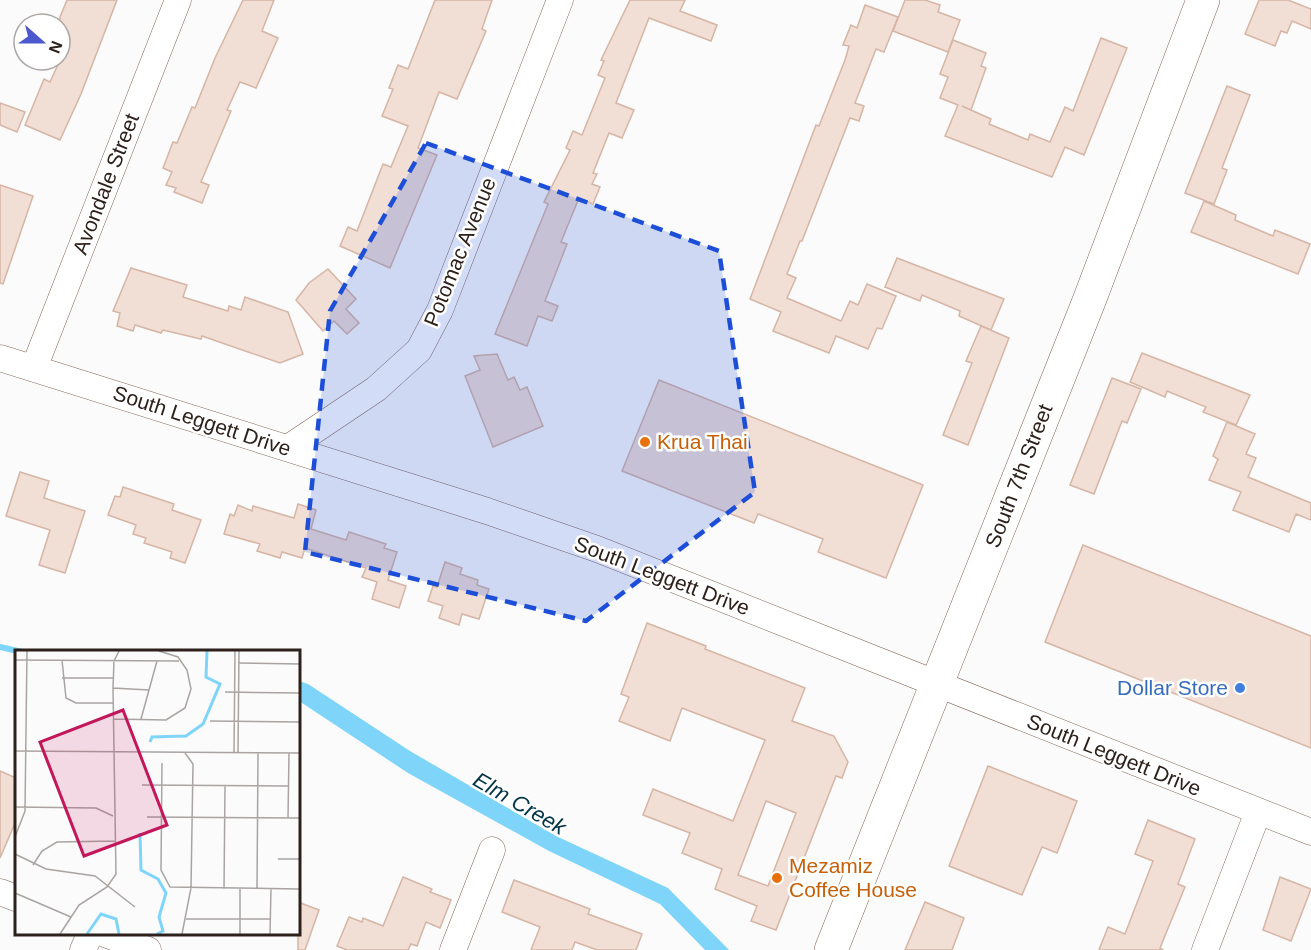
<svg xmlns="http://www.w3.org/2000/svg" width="1311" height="950" viewBox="0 0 1311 950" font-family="Arial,sans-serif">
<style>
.water{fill:#7ed4f9}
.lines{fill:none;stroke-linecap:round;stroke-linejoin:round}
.stream{stroke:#7ed4f9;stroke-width:6}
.building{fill:#f1ded5;stroke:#d6b5a5;stroke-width:1.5;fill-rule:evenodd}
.minor-casing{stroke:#856759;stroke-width:27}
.major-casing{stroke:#856759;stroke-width:34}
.minor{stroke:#fff;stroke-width:26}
.major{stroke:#fff;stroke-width:33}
.marked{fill:#1d4ed8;fill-opacity:0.2;stroke:#1d4ed8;stroke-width:4.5;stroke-dasharray:12 8;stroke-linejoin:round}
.food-dot{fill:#e8710a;stroke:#fff;stroke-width:2}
.shop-dot{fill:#3f7fe0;stroke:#fff;stroke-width:2}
.labels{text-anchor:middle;stroke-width:5;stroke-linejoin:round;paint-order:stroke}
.street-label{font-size:21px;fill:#2e211c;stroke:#fff}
.food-label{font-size:21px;fill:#c56008;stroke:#fff;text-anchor:start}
.shop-label{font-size:21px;fill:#366cbe;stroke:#fff;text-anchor:end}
.water-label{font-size:22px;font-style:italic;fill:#003447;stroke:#fff}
.inset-river{fill:none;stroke:#7ed4f9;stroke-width:3}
.inset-road{fill:none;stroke:#a9a4a2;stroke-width:1.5}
.view{fill:#c2185b;fill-opacity:0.15;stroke:#c2185b;stroke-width:3}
.inset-edge{fill:none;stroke:#2e211c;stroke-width:3}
</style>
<rect width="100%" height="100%" fill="#fbfbfb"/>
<path class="water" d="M299,681L308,684L410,751L556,836L668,888L729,950H705L660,904L549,851L408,773L299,701Z"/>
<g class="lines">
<path class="stream" d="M0,647L22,652"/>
</g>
<g class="building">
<path d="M67,0H117L81,94L60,140L25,125L44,79L50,82L60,60V17Z"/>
<path d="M243,0H274L262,31L278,38L256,88L240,82L227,110L231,111L201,182L209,185L202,203L174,192L176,188L166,185L172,172L163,168L173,142L177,143L192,107L195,108L215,58Z"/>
<path d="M435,0H492L482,29L486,31L457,99L439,92L418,148L437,155L390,268L340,246L348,227L357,231L383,164L391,167L408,126L382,116L393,89L389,88L398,65L408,69Z"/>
<path d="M630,0H685L680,11L717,25L711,41L649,18L616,103L634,110L622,138L609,133L593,173L597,174L592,184L600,187L593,204L579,198L561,242L567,244L545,301L558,306L552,321L538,316L527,346L495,334L548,204L544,202L570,150L566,148L573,131L582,135L605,78L598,75L604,61L601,60Z"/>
<path d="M905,0H925L940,5L938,12L960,20L948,52L893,31Z"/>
<path d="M1259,0H1288L1311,9V29L1292,21L1287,33L1281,31L1275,46L1245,34Z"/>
<path d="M865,5L898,17L884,52L876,49L855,103L864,106L859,121L850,118L802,241H800L787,274L796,278L787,298L841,321L850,301L858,305L867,284L896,296L882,329L877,328L868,349L836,336L829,353L773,331L781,312L750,299L816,125L819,126L845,60L849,46L843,45L851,25L857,28Z"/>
<path d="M1101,38L1127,48L1084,155L1065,147L1052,177L945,136L958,105L940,98L948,77L940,74L953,40L986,53L981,66L986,68L971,110L962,106L991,119L989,124L1028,140L1030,134L1050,142L1065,107L1073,111Z"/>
<path d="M1227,86L1250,95L1222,168L1227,170L1214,204L1185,193Z"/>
<path d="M0,103L25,112L17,132L0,125Z"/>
<path d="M0,185L33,196L3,284L0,283Z"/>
<path d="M1204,201L1236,215L1235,220L1273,236L1275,230L1310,244L1298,274L1191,232Z"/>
<path d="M897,258L1004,299L991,330L959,316L960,311L922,295L920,301L885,287Z"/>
<path d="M131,268L187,285L183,297L228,311L229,306L241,310L245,297L288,312L303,354L280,363L202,336L201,339L163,330L161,333L135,325L133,331L117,326L120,313L113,311Z"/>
<path d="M328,269L356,299L346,309L359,323L347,334L334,321L323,331L296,300L309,283Z"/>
<path d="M981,326L1009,338L968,445L943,435L972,363L966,361Z"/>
<path d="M1142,353L1250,395L1236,425L1203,412L1206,407L1167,391L1165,397L1130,382Z"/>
<path d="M497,354L508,380L514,377L520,390L527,387L543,426L493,447L465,376L480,370L474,356Z"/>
<path d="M1112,378L1141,389L1127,423L1122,421L1094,494L1070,485Z"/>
<path d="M659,380L923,485L886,578L818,552L823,539L758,514L754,523L622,471Z"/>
<path d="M1227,422L1255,434L1246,454L1256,458L1248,477L1311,503V520L1296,514L1289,532L1233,510L1241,492L1209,480L1218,459L1213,456Z"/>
<path d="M20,472L49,481L44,498L85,511L65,573L39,565L50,530L6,516Z"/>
<path d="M123,487L174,504L172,510L201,520L185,563L170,558L172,552L144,543L146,538L133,534L136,525L108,515L115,496L120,497Z"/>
<path d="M298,504L316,510L311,529L346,540L349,532L386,544L384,548L397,552L388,580L406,586L399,608L372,599L377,582L362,577L366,568L305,548L302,558L282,552L280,558L257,551L260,544L224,534L230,514L234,516L238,505L252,511L253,506L294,518Z"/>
<path d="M1083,545L1311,636V748L1045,642Z"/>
<path d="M445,562L462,568L460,574L478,580L477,585L489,589L479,619L462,614L459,625L439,618L443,606L428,601L433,586L437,587Z"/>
<path d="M647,623L706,646L705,649L805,688L792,721L834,736L848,762L842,778L836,776L776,930L751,921L757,906L715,889L722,869L682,853L690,833L643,815L653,789L733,821L765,740L682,708L670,741L619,721L629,697L621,694ZM766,801L796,813L768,886L738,875Z"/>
<path d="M988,766L1077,801L1057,853L1042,847L1022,895L949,866Z"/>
<path d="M0,771L16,778V821L0,858Z"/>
<path d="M1148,820L1195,839L1178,884L1185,887L1160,948L1163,950H1099L1108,927L1125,934L1153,861L1135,854Z"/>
<path d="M403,877L432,889L430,892L451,900L440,928L426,922L417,946L411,944L408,950H347L337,946L349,917L362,922L363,918L383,926Z"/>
<path d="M1280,877L1311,889L1291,941L1263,930Z"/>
<path d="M514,880L590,909L588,914L642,934L636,950H597L575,942L572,950H531L540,927L502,912Z"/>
<path d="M298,902L319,910L305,950H298Z"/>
<path d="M925,902L964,918L952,950H905Z"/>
</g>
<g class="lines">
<defs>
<g id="minor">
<path d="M0,358L487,511L597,549L1311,832"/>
<path d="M34,368L178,0"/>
<path d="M288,448L376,389L419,350L440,310L560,0"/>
<path d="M0,892L16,898"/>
<path d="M105,934L148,950"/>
<path d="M83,950L90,934"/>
<path d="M453,950L492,850"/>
<path d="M1205,950L1258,812"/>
</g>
<path id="major" d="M831,950L1089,301L1203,0"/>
</defs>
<use href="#minor" class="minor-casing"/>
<use href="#major" class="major-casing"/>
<use href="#minor" class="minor"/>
<use href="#major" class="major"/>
</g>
<path class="marked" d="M426,143L719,251L755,492L586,621L305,552L330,311Z"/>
<g class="food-dot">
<circle cx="645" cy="442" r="6"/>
<circle cx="777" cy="878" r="6"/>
</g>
<circle class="shop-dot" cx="1240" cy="688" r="6"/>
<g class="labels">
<g class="street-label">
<text transform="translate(106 184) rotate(-69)" y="7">Avondale Street</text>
<text transform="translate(460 252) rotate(-68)" y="7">Potomac Avenue</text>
<text transform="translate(202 421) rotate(18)" y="7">South Leggett Drive</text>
<text transform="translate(1019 476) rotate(-69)" y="7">South 7th Street</text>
<text transform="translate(662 576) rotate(21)" y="7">South Leggett Drive</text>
<text transform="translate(1114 755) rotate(22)" y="7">South Leggett Drive</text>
</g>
<g class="food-label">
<text x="657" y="449">Krua Thai</text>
<text x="789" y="873">Mezamiz<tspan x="789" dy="24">Coffee House</tspan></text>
</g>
<g class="shop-label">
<text x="1228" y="695">Dollar Store</text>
</g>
<g class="water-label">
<text transform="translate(520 803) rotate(30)" y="8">Elm Creek</text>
</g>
</g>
<g transform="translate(15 650)">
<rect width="285" height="285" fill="#fbfbfb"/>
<path class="inset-river" d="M135,92L137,87L171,86L188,74L205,34L191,27L192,1M125,183L126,220L143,229L151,243L144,267L148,281L142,284M72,284L86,264L101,269L104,284"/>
<path class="inset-road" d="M0,10L164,11M47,10L51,48L61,53H98M223,13L285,14M47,28H98M98,38L134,40M210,42L285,43M98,69L151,70L170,58L176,39L172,20L163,7L144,1M126,69L142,11M195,71L285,72M0,101L285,103M223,102L224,1M219,103L220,1M147,113L146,220L155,237L285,239M127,135L274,136M0,157L81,158L98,166M132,167L285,168M273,168L274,103M0,187L10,161L12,1M0,204L31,219L80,226L120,257M263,209H285M18,215L27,201L42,192L100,191M209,239L210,136M242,239L243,103M0,243L56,267M171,269H256M45,284L64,255L92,237L101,224L98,38L99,11L104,1M167,284L176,238L178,114L170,103M225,284V239M255,284L256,239"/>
<path class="view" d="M108,60L152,175L69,206L25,92Z"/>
<rect width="285" height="285" class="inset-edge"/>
</g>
<g transform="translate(42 42) rotate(111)"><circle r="28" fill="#ffffff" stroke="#aba6a4" stroke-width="1.5"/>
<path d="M0-4.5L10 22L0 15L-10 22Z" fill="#4c58cd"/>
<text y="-9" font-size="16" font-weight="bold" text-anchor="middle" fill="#2e211c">N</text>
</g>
</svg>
